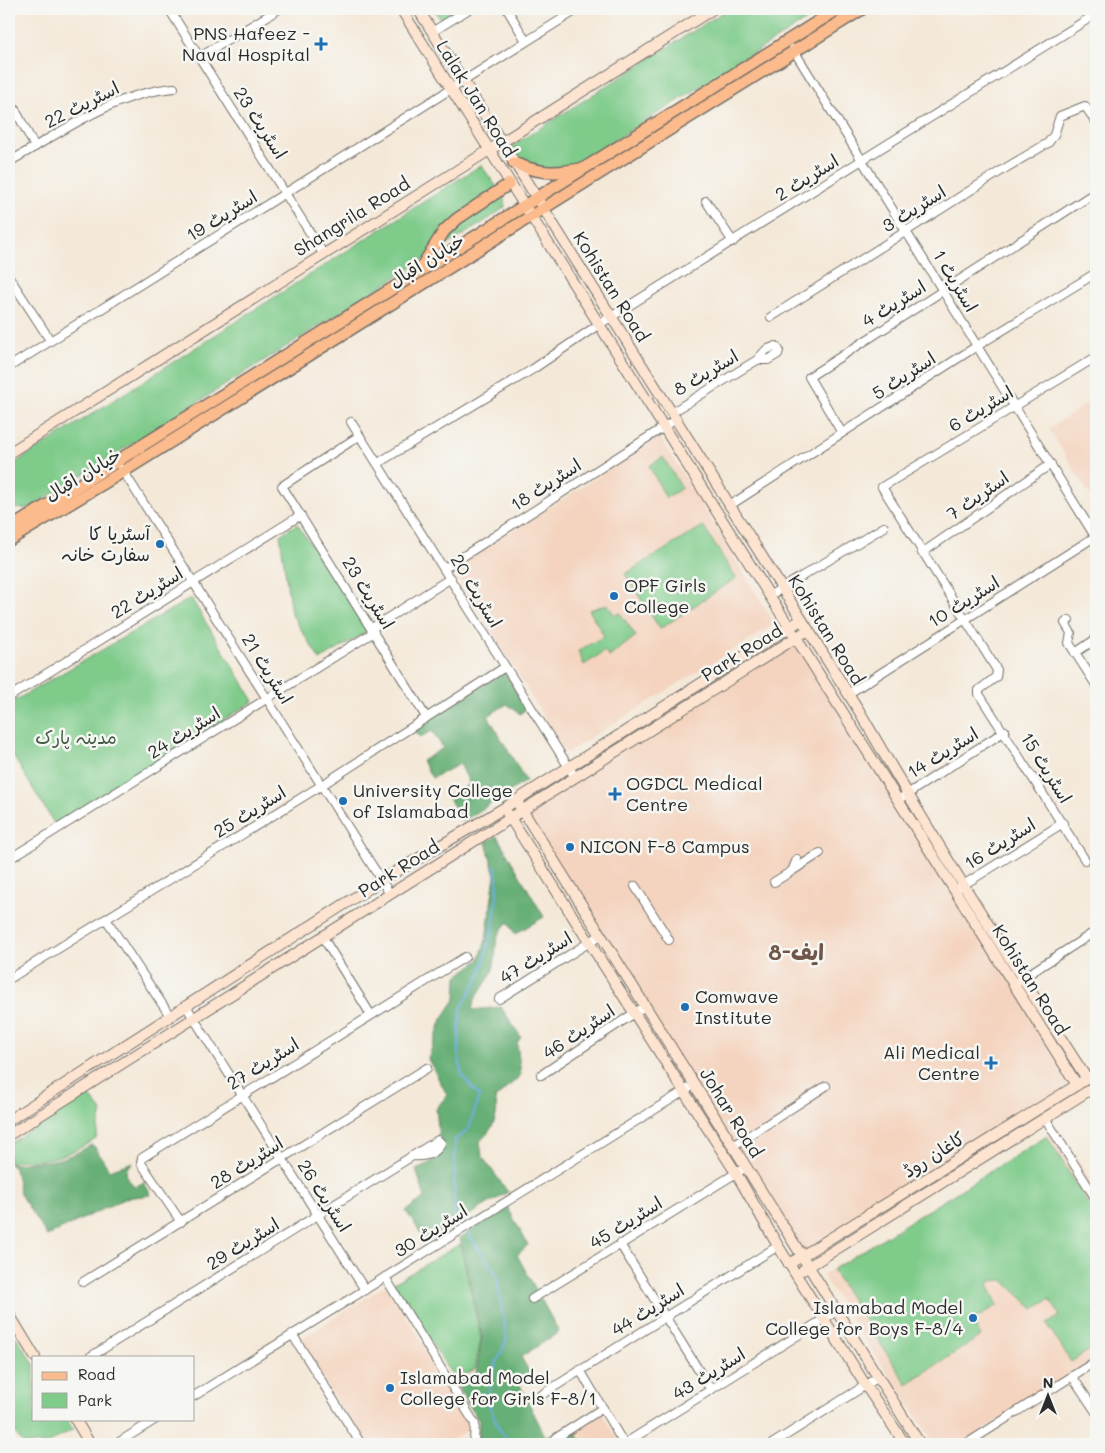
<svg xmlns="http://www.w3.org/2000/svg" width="1105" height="1453" viewBox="0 0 1105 1453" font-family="Mali,'Playpen Sans Arabic',sans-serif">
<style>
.built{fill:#f4d4bf}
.green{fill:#7ecb8a;stroke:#547b5a}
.forest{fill:#66af76;stroke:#486d50}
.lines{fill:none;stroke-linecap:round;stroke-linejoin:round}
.stream{stroke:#6fade1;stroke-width:2}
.street-casing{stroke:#716e68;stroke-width:10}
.secondary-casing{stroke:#716e68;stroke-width:12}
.primary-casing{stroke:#716e68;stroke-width:14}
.street{stroke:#fff;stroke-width:8}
.secondary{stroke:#fde4d1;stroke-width:10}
.primary{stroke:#fbbb8c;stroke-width:11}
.poi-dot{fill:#1f6fb2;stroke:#f6f6f2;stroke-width:2}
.labels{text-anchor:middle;stroke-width:5;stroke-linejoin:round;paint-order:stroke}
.poi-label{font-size:18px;fill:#2b2b2b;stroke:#f6f6f2;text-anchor:start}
.street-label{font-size:18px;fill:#2b2b2b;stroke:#f6f6f2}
.park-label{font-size:18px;fill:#445b48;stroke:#f6f6f2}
.district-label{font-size:22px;font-weight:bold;fill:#70574a;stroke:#f6f6f2}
</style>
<rect width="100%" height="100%" fill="#f6f6f2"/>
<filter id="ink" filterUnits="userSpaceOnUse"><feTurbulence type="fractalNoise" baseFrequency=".02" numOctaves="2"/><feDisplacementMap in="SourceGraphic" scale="10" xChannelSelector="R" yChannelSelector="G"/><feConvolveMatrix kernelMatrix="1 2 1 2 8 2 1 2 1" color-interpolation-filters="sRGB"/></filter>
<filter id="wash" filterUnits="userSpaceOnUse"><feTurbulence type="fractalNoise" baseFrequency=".0096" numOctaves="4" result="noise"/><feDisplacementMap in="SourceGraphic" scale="20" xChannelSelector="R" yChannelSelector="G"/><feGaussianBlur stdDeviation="1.12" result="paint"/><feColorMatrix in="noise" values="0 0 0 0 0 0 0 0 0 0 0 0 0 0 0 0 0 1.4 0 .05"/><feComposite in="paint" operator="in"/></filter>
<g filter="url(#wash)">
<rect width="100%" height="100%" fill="#f4e9d9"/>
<g class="built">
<path d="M1096,397V491L1090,495L1049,429Z"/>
<path d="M660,437L775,624L566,753L453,568Z"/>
<path d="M796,638L1077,1085L802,1256L522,810Z"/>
<path d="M1059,1129L1096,1190V1360L961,1444H935L822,1275Z"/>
<path d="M386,1285L474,1426L446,1444H364L298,1341Z"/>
<path d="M602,1414L621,1444H556Z"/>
</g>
<g class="green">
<path d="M434,9H459L441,20Z"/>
<path d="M728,9H824L579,163C563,167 537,174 523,162C519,159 515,151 512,146Z"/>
<path d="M481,165L504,197L505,207L490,218L30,508L9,509V467Z"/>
<path d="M663,457L682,488L666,498L649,466Z"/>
<path d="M297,524L370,630L320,660L291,613L280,535Z"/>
<path d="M703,526L736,578L660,629L625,574Z"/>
<path d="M191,598L254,701L55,825L9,749V704Z"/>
<path d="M608,604L614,615L620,613L636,636L609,657L605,651L584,665L578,651L604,636L589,610Z"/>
<path d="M88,1094L102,1111L96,1139C76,1151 60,1158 36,1161C26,1162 17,1158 9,1164V1144Z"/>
<path d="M1047,1136L1096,1217V1346L1071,1362L1047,1324L1060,1316L1050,1299L1034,1309L1003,1280L991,1281L988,1285L998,1305L972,1321L981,1336L907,1384L832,1270Z"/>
<path d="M460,1244L481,1339L475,1369L455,1380L394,1283Z"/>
<path d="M9,1330L17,1338L34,1364V1419H67L73,1429L48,1444H23L9,1423Z"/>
</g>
<g class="forest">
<path d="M505,672L526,709L520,714L507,704L488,716L526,781L462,822L448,796L470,784L460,764L432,778L422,761L443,748L432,731L420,737L413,728Z"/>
<path d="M497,836L544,917L515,934L508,922C489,941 500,951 492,972C486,987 475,992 472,1010L501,1007L521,1037L517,1043L521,1075L495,1099C500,1115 493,1130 480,1141L482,1156L508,1192L426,1241L406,1211L425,1197L416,1170L435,1160L444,1148L439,1136L436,1109L447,1095L428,1059L442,1019L456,998L457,976L479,960L486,940L495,875L486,842Z"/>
<path d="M91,1145L95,1147L109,1170L133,1162L126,1170L127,1178L135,1187L144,1182L151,1195L126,1198L47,1236L20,1194L15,1169L9,1164C44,1162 61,1163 91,1145Z"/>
<path d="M507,1206L528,1245L517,1255L559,1332L521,1357L531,1375L519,1383L545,1436L574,1429L582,1444H481L478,1440L479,1421L455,1382L476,1373L482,1338L460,1238Z"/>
</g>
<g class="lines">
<g class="stream">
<path d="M461,1224L454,1214L455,1140L469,1129L479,1096L462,1076L459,1058V1031L461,1009L480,975L493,927L498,888L495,865"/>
<path d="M467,1232L496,1273L507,1339L493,1371L487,1400L500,1431L512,1444"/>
</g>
</g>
</g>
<g filter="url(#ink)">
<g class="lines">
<defs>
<g id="street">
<path d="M169,9L324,255"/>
<path d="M507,9L526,41"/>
<path d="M432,32L469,9"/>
<path d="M793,49L1096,538"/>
<path d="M200,57L279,9"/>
<path d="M9,98L35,147"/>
<path d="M9,162C60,133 114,93 174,88"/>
<path d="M706,201L733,242"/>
<path d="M9,277L50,340"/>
<path d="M771,317L1004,169L1048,143L1054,135L1060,116L1085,106L1096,122"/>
<path d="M9,367L578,9"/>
<path d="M671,413L757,360L766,350L776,346L779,350L778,354L768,360H757"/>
<path d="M351,422L575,777"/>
<path d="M842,433L809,377L1096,192"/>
<path d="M359,436L282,486L426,717"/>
<path d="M378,463L533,369L598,325L1096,14"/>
<path d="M122,469L390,894"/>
<path d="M729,506L977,346L1096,273"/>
<path d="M922,553L1051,464"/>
<path d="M445,568L675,420"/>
<path d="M769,596L884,527"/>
<path d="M1069,620L1065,623L1071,633L1069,643L1096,685"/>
<path d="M372,628L451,578"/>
<path d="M1075,653L1096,639"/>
<path d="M848,694L1096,536"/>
<path d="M9,697L301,515"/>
<path d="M898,800L1005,731"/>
<path d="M9,859L374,632"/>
<path d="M1085,860L979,694V690L996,677L997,670L882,487L1096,357"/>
<path d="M792,871L820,853"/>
<path d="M774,882L792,871L797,859"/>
<path d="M635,886L669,940"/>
<path d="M960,887L1063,823"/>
<path d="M106,919L170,1016"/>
<path d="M322,936L371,1015"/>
<path d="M9,979L322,785L505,667"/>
<path d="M1018,981L1096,931"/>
<path d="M499,999L601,935"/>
<path d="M186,1006L365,1290"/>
<path d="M541,1075L645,1006"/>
<path d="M1045,1118L1096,1199"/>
<path d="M733,1146L826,1086"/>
<path d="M181,1222L141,1163L142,1158L465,957"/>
<path d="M620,1244L711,1390"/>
<path d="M385,1277L475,1424L474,1440L477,1444"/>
<path d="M83,1282L427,1068"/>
<path d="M532,1299L746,1167"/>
<path d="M292,1334L361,1444"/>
<path d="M90,1357L438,1140L441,1143C436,1156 423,1157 411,1156"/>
<path d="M580,1370L624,1444"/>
<path d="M1072,1376L1096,1412"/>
<path d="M194,1396L694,1085"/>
<path d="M535,1399L778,1246"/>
<path d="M556,1438L603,1408"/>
<path d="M116,1444L156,1419"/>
<path d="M624,1444L835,1312"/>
<path d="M772,1444L877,1378"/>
<path d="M966,1444L1096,1361"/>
</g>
<g id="secondary">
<path d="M401,9L1077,1085"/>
<path d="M418,9L861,714C932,838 1009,958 1087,1079"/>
<path d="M9,453L713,9"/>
<path d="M519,805L920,1444"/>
<path d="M507,813L736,1173L778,1246L866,1386L905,1444"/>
<path d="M9,1120L382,880L509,805L801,620"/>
<path d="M9,1135L808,630"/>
<path d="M789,1264L1096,1073"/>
<path d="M803,1270L1096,1086"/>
<path d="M9,1314L35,1357"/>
<path d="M75,1419L90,1444"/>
</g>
<g id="primary">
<path d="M514,163C537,173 555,174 580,169"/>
<path d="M421,268L444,231L457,219L509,184"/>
<path d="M9,529L838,9"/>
<path d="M9,540L124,471L862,9"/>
</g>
</defs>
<use href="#street" class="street-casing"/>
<use href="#secondary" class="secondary-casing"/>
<use href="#primary" class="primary-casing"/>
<use href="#street" class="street"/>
<use href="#secondary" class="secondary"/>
<use href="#primary" class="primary"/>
</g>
</g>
<g class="poi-dot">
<path d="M318.5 36.5h5v5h5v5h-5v5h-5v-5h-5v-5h5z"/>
<circle cx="160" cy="544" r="5"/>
<circle cx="614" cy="596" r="5"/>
<path d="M612.5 786.5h5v5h5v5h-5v5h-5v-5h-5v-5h5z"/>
<circle cx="343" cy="801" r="5"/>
<circle cx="570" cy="847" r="5"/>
<circle cx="685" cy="1007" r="5"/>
<path d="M988.5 1055.5h5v5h5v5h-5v5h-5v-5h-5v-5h5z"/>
<circle cx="973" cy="1318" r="5"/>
<circle cx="390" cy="1388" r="5"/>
</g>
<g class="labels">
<g class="poi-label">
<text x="310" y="40" text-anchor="end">PNS Hafeez -<tspan x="310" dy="21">Naval Hospital</tspan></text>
<text x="150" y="540" text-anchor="end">آسٹریا کا<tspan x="150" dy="21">سفارت خانہ</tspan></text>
<text x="624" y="592">OPF Girls<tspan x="624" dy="21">College</tspan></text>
<text x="626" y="790">OGDCL Medical<tspan x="626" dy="21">Centre</tspan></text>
<text x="353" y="797">University College<tspan x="353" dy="21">of Islamabad</tspan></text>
<text x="580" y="853">NICON F-8 Campus</text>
<text x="695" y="1003">Comwave<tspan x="695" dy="21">Institute</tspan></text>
<text x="980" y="1059" text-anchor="end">Ali Medical<tspan x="980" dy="21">Centre</tspan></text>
<text x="963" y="1314" text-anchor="end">Islamabad Model<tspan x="963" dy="21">College for Boys F-8/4</tspan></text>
<text x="400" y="1384">Islamabad Model<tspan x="400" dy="21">College for Girls F-8/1</tspan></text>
</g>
<g class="street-label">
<text transform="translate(476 99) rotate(58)" y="6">Lalak Jan Road</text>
<text transform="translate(82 105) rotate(-27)" y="6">اسٹریٹ 22</text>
<text transform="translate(260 123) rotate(57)" y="6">اسٹریٹ 23</text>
<text transform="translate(807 178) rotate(-32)" y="6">اسٹریٹ 2</text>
<text transform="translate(914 209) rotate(-32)" y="6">اسٹریٹ 3</text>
<text transform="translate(222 216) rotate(-32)" y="6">اسٹریٹ 19</text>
<text transform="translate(352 217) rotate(-32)" y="6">Shangrila Road</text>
<text transform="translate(427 261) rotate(-32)" y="6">خیابان اقبال</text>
<text transform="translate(955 281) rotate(59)" y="6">اسٹریٹ 1</text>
<text transform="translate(611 287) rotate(58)" y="6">Kohistan Road</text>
<text transform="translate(894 304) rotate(-32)" y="6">اسٹریٹ 4</text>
<text transform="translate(706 373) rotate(-31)" y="6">اسٹریٹ 8</text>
<text transform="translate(904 376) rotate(-33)" y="6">اسٹریٹ 5</text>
<text transform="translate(981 409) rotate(-31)" y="6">اسٹریٹ 6</text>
<text transform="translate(83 475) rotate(-31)" y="6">خیابان اقبال</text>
<text transform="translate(546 485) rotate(-33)" y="6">اسٹریٹ 18</text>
<text transform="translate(978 496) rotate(-35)" y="6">اسٹریٹ 7</text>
<text transform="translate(476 591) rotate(59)" y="6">اسٹریٹ 20</text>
<text transform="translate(147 593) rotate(-32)" y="6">اسٹریٹ 22</text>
<text transform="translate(368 593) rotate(58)" y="6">اسٹریٹ 23</text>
<text transform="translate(964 602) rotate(-32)" y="6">اسٹریٹ 10</text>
<text transform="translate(826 630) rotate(58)" y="6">Kohistan Road</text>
<text transform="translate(742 653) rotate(-32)" y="6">Park Road</text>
<text transform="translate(267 669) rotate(58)" y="6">اسٹریٹ 21</text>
<text transform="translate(184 733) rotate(-32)" y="6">اسٹریٹ 24</text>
<text transform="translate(943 753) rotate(-32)" y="6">اسٹریٹ 14</text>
<text transform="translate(1046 768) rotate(58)" y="6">اسٹریٹ 15</text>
<text transform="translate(250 812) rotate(-32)" y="6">اسٹریٹ 25</text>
<text transform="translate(1000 844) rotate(-32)" y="6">اسٹریٹ 16</text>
<text transform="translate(399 869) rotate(-32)" y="6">Park Road</text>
<text transform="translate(536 958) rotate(-32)" y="6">اسٹریٹ 47</text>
<text transform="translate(1030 980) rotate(58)" y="6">Kohistan Road</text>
<text transform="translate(579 1032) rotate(-34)" y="6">اسٹریٹ 46</text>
<text transform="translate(263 1064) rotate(-32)" y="6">اسٹریٹ 27</text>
<text transform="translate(731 1113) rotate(58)" y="6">Johar Road</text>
<text transform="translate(934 1155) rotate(-32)" y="6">کاغان روڈ</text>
<text transform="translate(247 1163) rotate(-32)" y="6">اسٹریٹ 28</text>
<text transform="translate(324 1196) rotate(57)" y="6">اسٹریٹ 26</text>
<text transform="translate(626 1223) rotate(-32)" y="6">اسٹریٹ 45</text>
<text transform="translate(431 1231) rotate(-32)" y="6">اسٹریٹ 30</text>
<text transform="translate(243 1244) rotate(-32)" y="6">اسٹریٹ 29</text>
<text transform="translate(648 1310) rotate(-32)" y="6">اسٹریٹ 44</text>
<text transform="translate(709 1374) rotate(-32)" y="6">اسٹریٹ 43</text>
</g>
<g class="park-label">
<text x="76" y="744">مدینہ پارک</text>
</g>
<g class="district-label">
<text x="796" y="960">ایف-8</text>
</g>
</g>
<rect width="1105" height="1453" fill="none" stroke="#f6f6f2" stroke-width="30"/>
<rect x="32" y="1356" width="162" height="65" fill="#f6f6f2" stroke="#a5a5a2"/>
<rect x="42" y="1372" width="25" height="8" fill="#fbbb8c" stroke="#a5a5a2"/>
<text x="78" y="1380" font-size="15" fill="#2b2b2b">Road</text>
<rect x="42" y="1393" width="25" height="15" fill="#7ecb8a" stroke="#a5a5a2"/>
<text x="78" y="1406" font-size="15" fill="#2b2b2b">Park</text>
<g transform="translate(1048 1396)" stroke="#f6f6f2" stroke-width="4" paint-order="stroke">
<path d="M0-4L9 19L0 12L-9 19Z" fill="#2b2b2b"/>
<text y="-8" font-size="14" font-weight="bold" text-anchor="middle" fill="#2b2b2b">N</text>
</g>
</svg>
